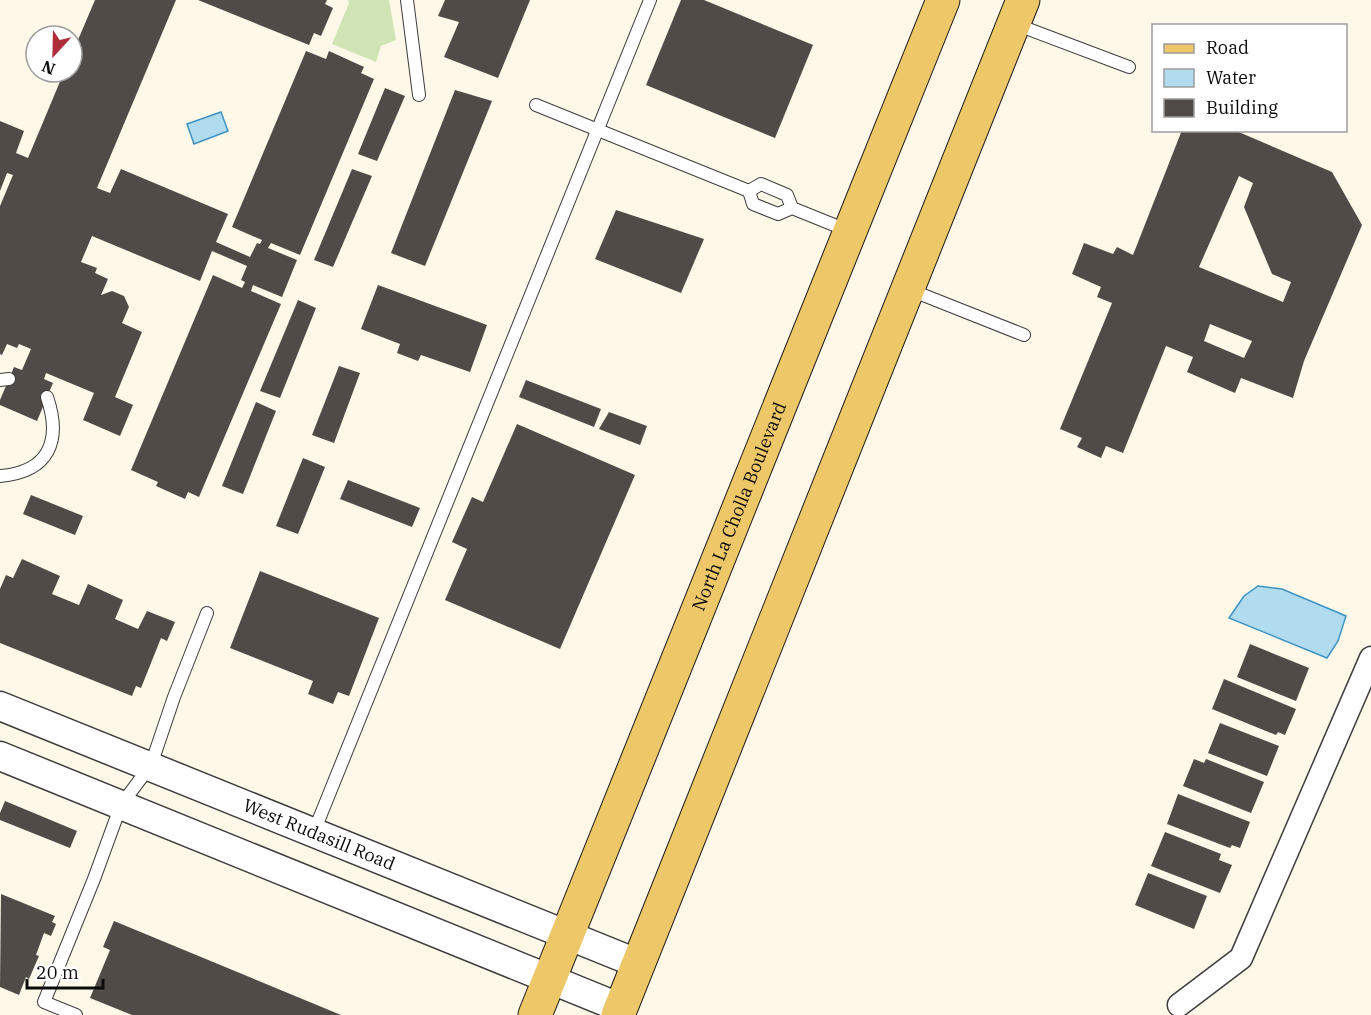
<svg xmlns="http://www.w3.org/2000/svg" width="1371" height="1015" viewBox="0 0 1371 1015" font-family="'IBM Plex Serif',serif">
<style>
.green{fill:#d0e4b6}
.water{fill:#b1dcf0;stroke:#3e93c1;stroke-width:1.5}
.building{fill:#514b47;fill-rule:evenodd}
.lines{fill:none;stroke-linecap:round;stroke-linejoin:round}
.service-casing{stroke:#3d3d3d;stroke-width:14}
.minor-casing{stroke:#3d3d3d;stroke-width:25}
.tertiary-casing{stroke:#3d3d3d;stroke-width:31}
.primary-casing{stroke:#1b1b1b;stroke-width:35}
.service{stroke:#fff;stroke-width:12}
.minor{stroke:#fff;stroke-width:22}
.tertiary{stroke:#fff;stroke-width:28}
.primary{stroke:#edc768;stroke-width:33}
.labels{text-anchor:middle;stroke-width:6;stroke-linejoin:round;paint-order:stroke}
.street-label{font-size:18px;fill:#0a0a0a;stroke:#fff}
</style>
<rect width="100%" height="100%" fill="#fdf8e8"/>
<path class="green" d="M348,0H389L396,40L381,46L376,62L332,44L349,3Z"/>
<g class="water">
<path d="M221,112L228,131L194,144L187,124Z"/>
<path d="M1258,586L1282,589L1346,616L1338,641L1327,658L1229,618L1244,596Z"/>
</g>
<g class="building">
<path d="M95,0H176L97,188L110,193L121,169L228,214L216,242L250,257L257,243L260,244L262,240L232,227L306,51L326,59L329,51L364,67L361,73L374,79L300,255L271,243L268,248L297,260L282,297L253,285L251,291L281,304L199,497L188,492L185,499L156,486L158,482L131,470L213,275L242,288L245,282L241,280L247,266L212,251L200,281L92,236L81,262L97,268L95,273L108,279L101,295L112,291L124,296L129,307L122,323L142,332L115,397L133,405L120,436L83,420L94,393L46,373L44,379L53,383L37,421L0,405V400L14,367L22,370L31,349L19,344L17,348L7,344L2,355L0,354V206L13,175L7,173L0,191V121L24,131L16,153L28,158L64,72H72V54Z"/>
<path d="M198,0H327L325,4L333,8L321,36L314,33L309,45Z"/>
<path d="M445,0H530L498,78L444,57L459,22L438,16Z"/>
<path d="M681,0H704L813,45L775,138L646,85Z"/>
<path d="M385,88L405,96L377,161L358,154Z"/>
<path d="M455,90L492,101L425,266L391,253Z"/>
<path d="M1182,130H1234L1332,172L1362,225L1304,361L1293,398L1241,378L1235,393L1187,372L1193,357L1166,346L1123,453L1106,446L1101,458L1077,447L1082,438L1060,429L1112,303L1097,297L1101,287L1072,274L1084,243L1113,254L1117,247L1133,255ZM1239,176L1253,183L1244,207L1272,274L1291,282L1283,302L1199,267ZM1210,324L1252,341L1244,358L1204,341Z"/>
<path d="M352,169L372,176L333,267L314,260Z"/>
<path d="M616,210L704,239L681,293L595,259Z"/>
<path d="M378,285L487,325L470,372L421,355L418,361L397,353L400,344L361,329Z"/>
<path d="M298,300L316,308L280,398L260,391Z"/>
<path d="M339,366L360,373L334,443L312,435Z"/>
<path d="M526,380L601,409L594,427L519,397Z"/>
<path d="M256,402L276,411L243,494L222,486Z"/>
<path d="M609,412L647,426L640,445L599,429Z"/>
<path d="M517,424L635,475L560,649L445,600L467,549L452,542L472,497L483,502Z"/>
<path d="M303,458L325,467L298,534L276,526Z"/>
<path d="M348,480L420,508L412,527L340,499Z"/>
<path d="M31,495L83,516L75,535L23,514Z"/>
<path d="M22,559L60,576L52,594L79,605L88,584L123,600L115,619L138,629L147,611L175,622L167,641L161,638L141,688L136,686L132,696L0,643V589L6,575L13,578Z"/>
<path d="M260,571L379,618L349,696L338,692L333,704L308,694L313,681L230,648Z"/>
<path d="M1250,644L1309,668L1296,701L1237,677Z"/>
<path d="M1224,679L1296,709L1285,735L1278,732L1276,735L1212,709Z"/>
<path d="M1220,723L1279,746L1267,776L1208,753Z"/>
<path d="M1194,759L1204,763L1206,759L1264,782L1251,813L1183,786Z"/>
<path d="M1178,794L1250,822L1240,848L1232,845L1230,848L1167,824Z"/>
<path d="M5,801L77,831L70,848L0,820V813Z"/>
<path d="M1165,832L1221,854L1219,860L1232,865L1220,893L1151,866Z"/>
<path d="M1148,873L1207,896L1194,929L1135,905Z"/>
<path d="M1,894L55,916L52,922L56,924L51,936L44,933L36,955L39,956L29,979L26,977L19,995L0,987Z"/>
<path d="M114,921L341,1015H132L90,998L110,950L103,947Z"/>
</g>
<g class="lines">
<defs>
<g id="service">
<path d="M407,0L419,95"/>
<path d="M1015,24L1129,67"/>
<path d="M536,105L749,191"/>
<path d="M749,191L753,204L778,214L792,208L849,231"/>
<path d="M749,191L761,184L787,195L792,208"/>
<path d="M908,289L1024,335"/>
<path d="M0,380L9,379"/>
<path d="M0,476C49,472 62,441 47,397"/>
<path d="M313,834L650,0"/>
<path d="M76,1015L44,1002L94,879L121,805L151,765L174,697L207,613"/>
</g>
<path id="minor" d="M1179,1005L1241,958L1371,658"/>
<g id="tertiary">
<path id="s1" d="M0,706L639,964"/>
<path d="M0,756L621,1008"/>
</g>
<g id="primary">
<path id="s2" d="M535,1015L943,0"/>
<path d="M618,1015L1023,0"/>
</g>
</defs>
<use href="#service" class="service-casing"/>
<use href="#minor" class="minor-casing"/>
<use href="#tertiary" class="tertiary-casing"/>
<use href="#primary" class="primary-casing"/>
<use href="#service" class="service"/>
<use href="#minor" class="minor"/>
<use href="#tertiary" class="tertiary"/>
<use href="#primary" class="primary"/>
</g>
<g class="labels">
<g class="street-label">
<text dy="6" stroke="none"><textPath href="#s2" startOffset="548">North La Cholla Boulevard</textPath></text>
<text dy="6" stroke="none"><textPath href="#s1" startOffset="344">West Rudasill Road</textPath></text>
</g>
</g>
<rect x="1152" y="24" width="195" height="108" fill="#ffffff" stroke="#9d9d9d" stroke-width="1.5"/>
<rect x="1164" y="44" width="30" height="9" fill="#edc768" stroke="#9d9d9d" stroke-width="1.5"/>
<text x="1206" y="54" font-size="18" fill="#0a0a0a">Road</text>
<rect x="1164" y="69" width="30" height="18" fill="#b1dcf0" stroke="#9d9d9d" stroke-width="1.5"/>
<text x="1206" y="84" font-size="18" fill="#0a0a0a">Water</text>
<rect x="1164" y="99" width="30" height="18" fill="#514b47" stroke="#9d9d9d" stroke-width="1.5"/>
<text x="1206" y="114" font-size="18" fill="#0a0a0a">Building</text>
<g transform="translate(54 54) rotate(202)"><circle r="28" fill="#ffffff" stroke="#9d9d9d" stroke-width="1.5"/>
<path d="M0-4.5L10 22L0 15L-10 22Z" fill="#ad2e3a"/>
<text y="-9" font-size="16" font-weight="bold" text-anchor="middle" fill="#0a0a0a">N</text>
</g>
<path d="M27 979v9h76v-9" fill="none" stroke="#0a0a0a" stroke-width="3"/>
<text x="36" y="979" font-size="18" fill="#0a0a0a" stroke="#ffffff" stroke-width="4.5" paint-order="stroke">20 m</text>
</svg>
